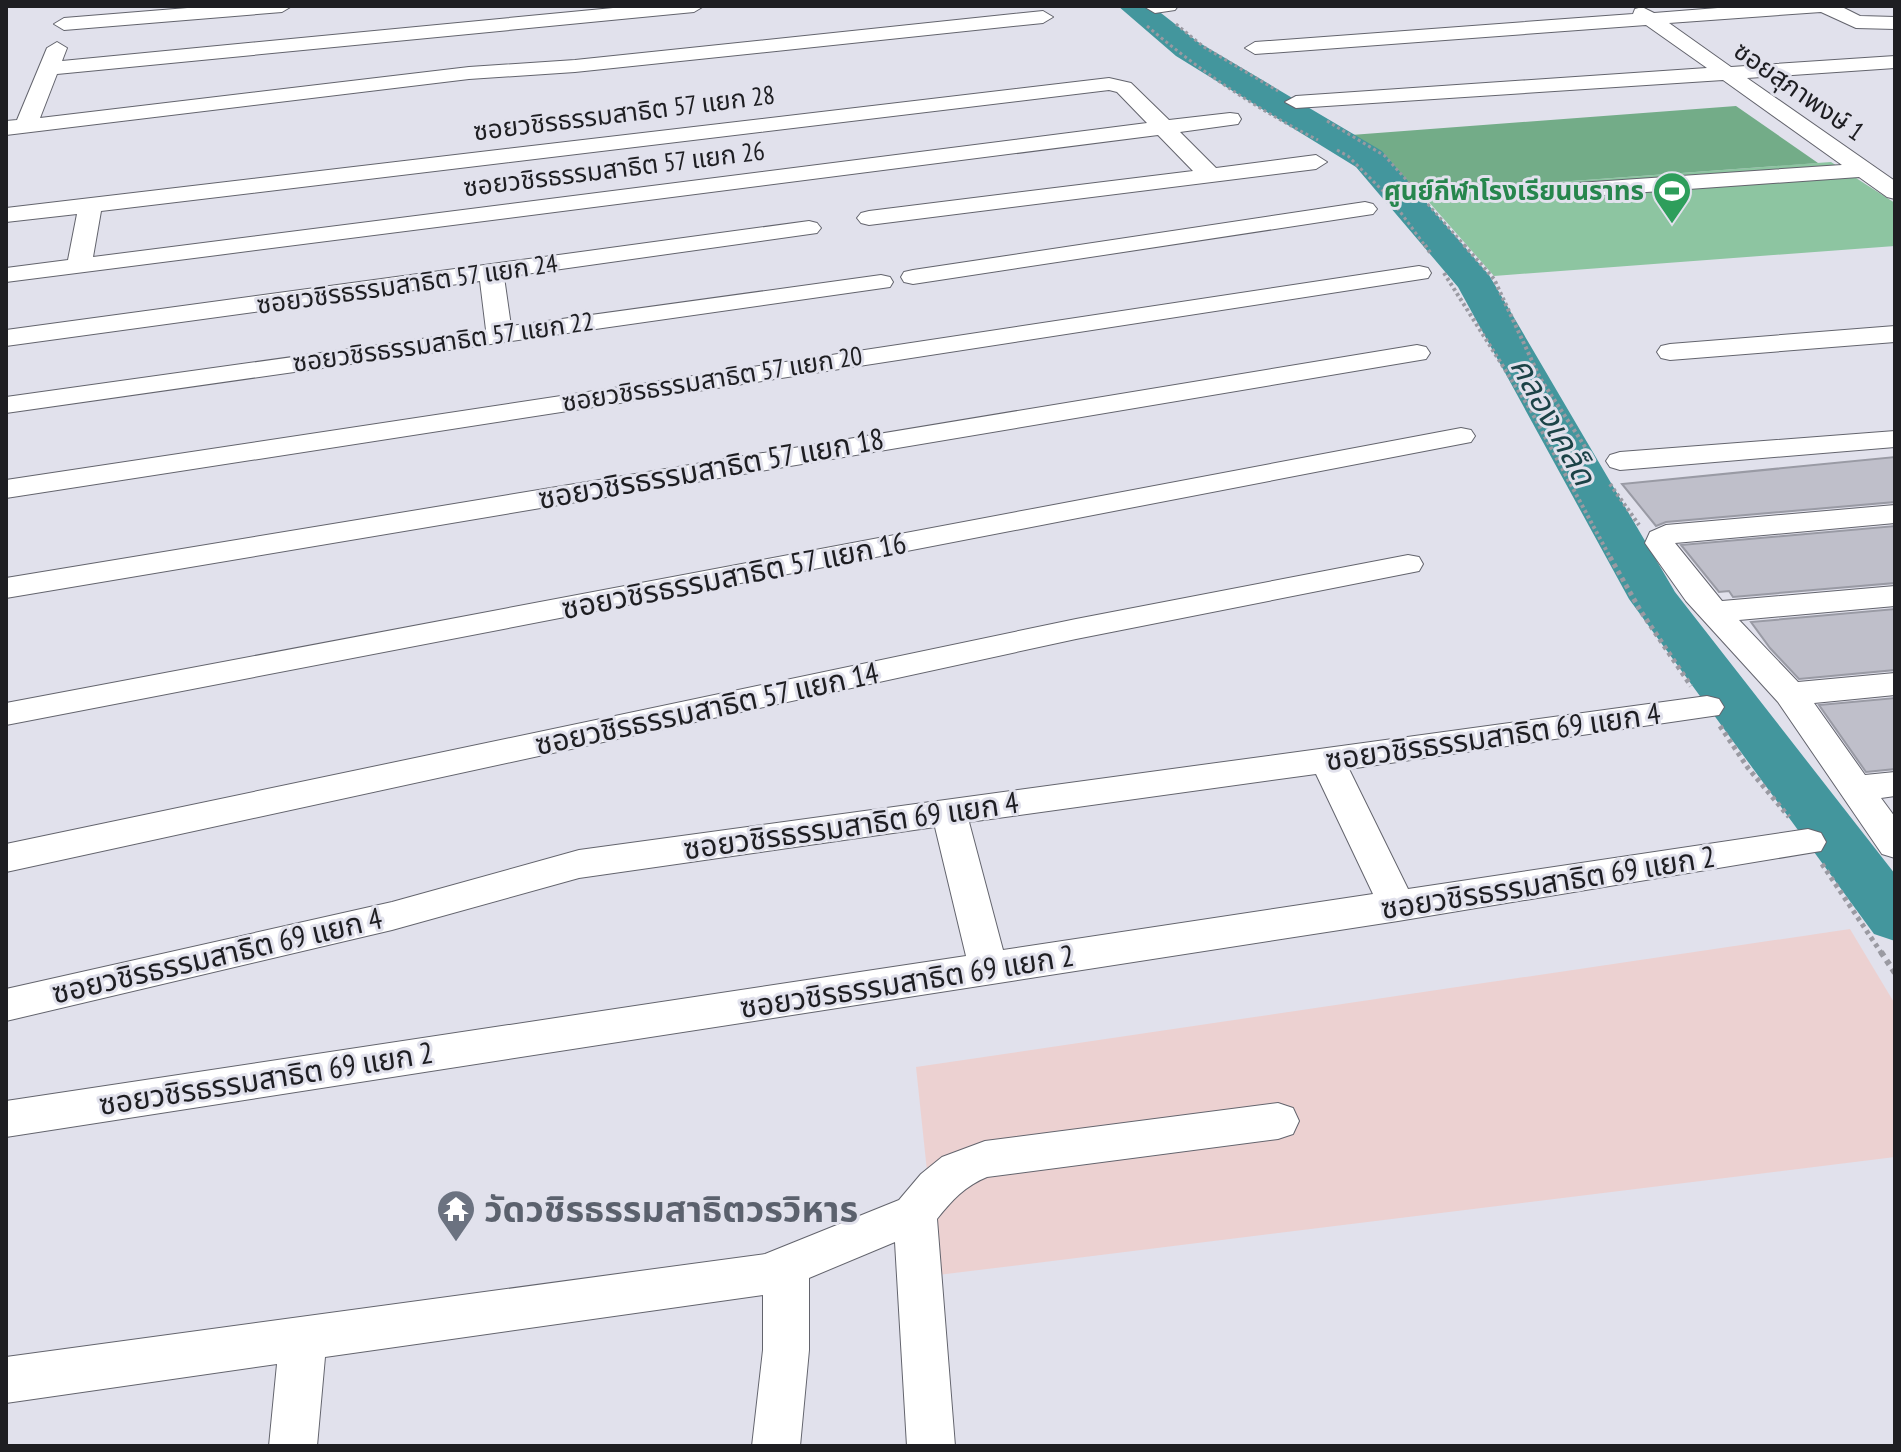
<svg xmlns="http://www.w3.org/2000/svg" width="1901" height="1452" viewBox="0 0 1901 1452" font-family="'PT Sans Narrow','Noto Sans Thai',sans-serif">
<style>
.education{fill:#ecd1d1}
.green{fill:#8dc5a1}
.forest{fill:#73ac88}
.lines{fill:none;stroke-linecap:round;stroke-linejoin:round}
.river{fill:#43969d;fill-rule:evenodd}
.building{fill:#bfbfca;stroke:#999aa4;stroke-width:2}
.minor-casing{stroke:#63646d;stroke-width:2}
.path-far3{stroke:#9a9aa2;stroke-width:3;stroke-dasharray:3 3;stroke-linecap:butt}
.path-far2{stroke:#9a9aa2;stroke-width:4;stroke-dasharray:3 3;stroke-linecap:butt}
.path-far1{stroke:#9a9aa2;stroke-width:5;stroke-dasharray:4 4;stroke-linecap:butt}
.path{stroke:#9a9aa2;stroke-width:6;stroke-dasharray:5 5;stroke-linecap:butt}
.minor{fill:#fff;fill-rule:evenodd}
.labels{text-anchor:middle;stroke-width:6;stroke-linejoin:round;paint-order:stroke}
.far-street-label{font-size:26px;fill:#1e1e22;stroke:#e1e1ec}
.far-leisure-label{font-size:26px;font-weight:bold;fill:#27864d;stroke:#e1e1ec;text-anchor:end}
.street-label{font-size:30px;fill:#1e1e22;stroke:#e1e1ec}
.water-label{font-size:32px;font-style:italic;fill:#1c4347;stroke:#e1e1ec}
.near-worship-label{font-size:36px;font-weight:bold;fill:#5b616d;stroke:#e1e1ec;text-anchor:start}
</style>
<rect width="100%" height="100%" fill="#e1e1ec"/>
<path class="education" d="M1850,929L1895,1004V1157L938,1275L916,1067Z"/>
<path class="green" d="M1831,162L1895,203V246L1494,276L1420,192Z"/>
<path class="forest" d="M1736,106L1818,163L1420,192L1396,184L1373,157L1338,136Z"/>
<g class="lines">
<path class="river" d="M1118,6H1152L1198,42L1382,151L1489,275L1675,592L1895,874V941L1874,934L1629,599L1458,287L1356,167L1176,56Z"/>
</g>
<g class="building">
<path d="M1895,457V502L1666,522L1656,526L1622,484Z"/>
<path d="M1895,526V583L1733,597L1729,591L1719,592L1681,545Z"/>
<path d="M1895,609V670L1799,679L1770,648L1751,622Z"/>
<path d="M1895,698V769L1866,772L1819,705Z"/>
</g>
<g class="lines">
<defs>
<g id="minor">
<path d="M212,6H292L282,12L64,30L54,24L64,18Z"/>
<path d="M634,6H704L694,12L57,74L40,118L469,67L575,60L1043,11L1053,17L1043,23L575,72L469,79L6,135V121L17,120L47,48L57,42L67,48L62,61Z"/>
<path d="M1178,6L1175,10L1155,13L1145,7Z"/>
<path d="M1743,6H1840L1860,16L1895,17V29L1856,28L1821,12L1669,23L1731,67L1895,56V68L1747,78L1895,181V199L1887,197L1859,177L1534,200L1526,198L1522,193L1526,188L1534,186L1842,165L1723,80L1296,108L1285,102L1296,96L1707,68L1646,25L1255,54L1245,48L1255,42L1633,14L1635,9L1642,7L1654,13Z"/>
<path d="M1109,78L1131,83L1169,120L1230,113L1238,114L1241,119L1238,124L1180,132L1216,168L1316,155L1327,162L1316,169L869,225L861,223L857,218L861,213L869,211L1193,171L1158,135L6,282V268L68,260L77,214L6,222V208ZM1109,90L1117,92L1147,123L93,257L101,211Z"/>
<path d="M1365,202L1373,204L1377,209L1373,214L913,284L904,282L901,277L904,272L913,270Z"/>
<path d="M809,221L817,223L821,228L817,233L504,277L511,326L881,275L890,277L893,282L890,287L6,413V397L486,330L480,281L6,346V330Z"/>
<path d="M1419,266L1428,268L1431,273L1428,278L6,498V480Z"/>
<path d="M1895,326V342L1670,360L1661,358L1657,352L1661,346L1670,344Z"/>
<path d="M1417,345L1426,347L1430,353L1426,359L6,598V578Z"/>
<path d="M1461,428L1471,430L1475,436L1471,442L6,725V703Z"/>
<path d="M1895,431V447L1620,470L1610,467L1606,461L1610,455L1620,452Z"/>
<path d="M1895,505V523L1675,543L1722,601L1895,586V606L1739,620L1798,682L1895,673V695L1814,703L1865,775L1895,772V796L1881,798L1895,817V858L1882,854L1778,702L1686,601L1645,543L1650,532L1666,525Z"/>
<path d="M1408,555L1419,557L1423,564L1419,571L1076,639L6,872V844L1076,619Z"/>
<path d="M1707,696L1719,699L1724,707L1719,715L1349,769L1408,889L1808,829L1821,833L1826,842L1821,851L1398,921L6,1137V1101L966,956L935,827L579,878L392,930L6,1021V989L392,902L579,850ZM1316,774L1373,894L1003,950L969,822Z"/>
<path d="M1278,1103L1293,1108L1299,1121L1293,1134L1278,1139L987,1177C965,1186 952,1200 937,1219L955,1446H907L895,1242L809,1278V1350L800,1446H752L763,1350V1295L325,1357L317,1446H269L277,1364L6,1403V1357L765,1254L899,1200L921,1174L942,1157L985,1141Z"/>
</g>
</defs>
<use href="#minor" class="minor-casing"/>
<g class="path-far3">
<path d="M1176,24L1204,47L1278,91"/>
<path d="M1147,26C1200,71 1256,109 1318,140"/>
<path d="M1327,121L1385,156L1466,247"/>
<path d="M1337,150L1348,156L1383,191"/>
<path d="M1390,198L1426,247"/>
</g>
<g class="path-far2">
<path d="M1425,245L1431,254"/>
<path d="M1464,245L1494,279L1540,378L1593,459"/>
<path d="M1444,273L1530,409L1611,559"/>
<path d="M1610,484L1639,525"/>
</g>
<g class="path-far1">
<path d="M1610,557L1640,610L1691,686"/>
<path d="M1720,726L1748,768L1789,817"/>
<path d="M1822,864L1882,954"/>
</g>
<path class="path" d="M1881,952L1895,973"/>
<use href="#minor" class="minor"/>
</g>
<defs>
<symbol id="stadium-pin" viewBox="-11 -11 22 30"><path d="M0 17L-7.5 6A9.5 9.5 0 1 1 7.5 6Z" fill="#2e9e5b" stroke="#e1e1ec"/><path d="M0-5a6.5 5 0 1 0 0 10a6.5 5 0 1 0 0-10ZM-3.5-1.8h7v3.6h-7Z" fill="#fff"/></symbol>
<symbol id="temple-pin" viewBox="-11 -11 22 30"><path d="M0 17L-7.5 6A9.5 9.5 0 1 1 7.5 6Z" fill="#6b7280" stroke="#e1e1ec"/><path d="M0-6L5-2H3V0L6.5 2.5H4V6H1.5V3h-3V6H-4V2.5H-6.5L-3 0V-2H-5Z" fill="#fff"/></symbol>
</defs>
<g fill-rule="evenodd">
<use href="#stadium-pin" x="1650" y="169" width="44" height="60"/>
<use href="#temple-pin" x="434" y="1187" width="44" height="60"/>
</g>
<g class="labels">
<g class="far-street-label">
<text transform="translate(1799 91) rotate(35)" y="9">ซอยสุภาพงษ์ 1</text>
<text transform="translate(624 113) rotate(-7)" y="9">ซอยวชิรธรรมสาธิต 57 แยก 28</text>
<text transform="translate(614 169) rotate(-7)" y="9">ซอยวชิรธรรมสาธิต 57 แยก 26</text>
<text transform="translate(407 284) rotate(-8)" y="9">ซอยวชิรธรรมสาธิต 57 แยก 24</text>
<text transform="translate(443 342) rotate(-8)" y="9">ซอยวชิรธรรมสาธิต 57 แยก 22</text>
<text transform="translate(712 379) rotate(-9)" y="9">ซอยวชิรธรรมสาธิต 57 แยก 20</text>
</g>
<g class="far-leisure-label">
<text x="1644" y="200">ศูนย์กีฬาโรงเรียนนราทร</text>
</g>
<g class="street-label">
<text transform="translate(711 469) rotate(-10)" y="10">ซอยวชิรธรรมสาธิต 57 แยก 18</text>
<text transform="translate(734 576) rotate(-11)" y="10">ซอยวชิรธรรมสาธิต 57 แยก 16</text>
<text transform="translate(707 709) rotate(-12)" y="10">ซอยวชิรธรรมสาธิต 57 แยก 14</text>
<text transform="translate(1493 737) rotate(-8)" y="10">ซอยวชิรธรรมสาธิต 69 แยก 4</text>
<text transform="translate(851 826) rotate(-8)" y="10">ซอยวชิรธรรมสาธิต 69 แยก 4</text>
<text transform="translate(1548 883) rotate(-9)" y="10">ซอยวชิรธรรมสาธิต 69 แยก 2</text>
<text transform="translate(217 956) rotate(-13)" y="10">ซอยวชิรธรรมสาธิต 69 แยก 4</text>
<text transform="translate(907 982) rotate(-9)" y="10">ซอยวชิรธรรมสาธิต 69 แยก 2</text>
<text transform="translate(266 1079) rotate(-9)" y="10">ซอยวชิรธรรมสาธิต 69 แยก 2</text>
</g>
<g class="water-label">
<text transform="translate(1553 421) rotate(61)" y="11">คลองเคล็ด</text>
</g>
<g class="near-worship-label">
<text x="484" y="1222">วัดวชิรธรรมสาธิตวรวิหาร</text>
</g>
</g>
<rect width="1901" height="1452" fill="none" stroke="#1e1e22" stroke-width="16"/>
</svg>
